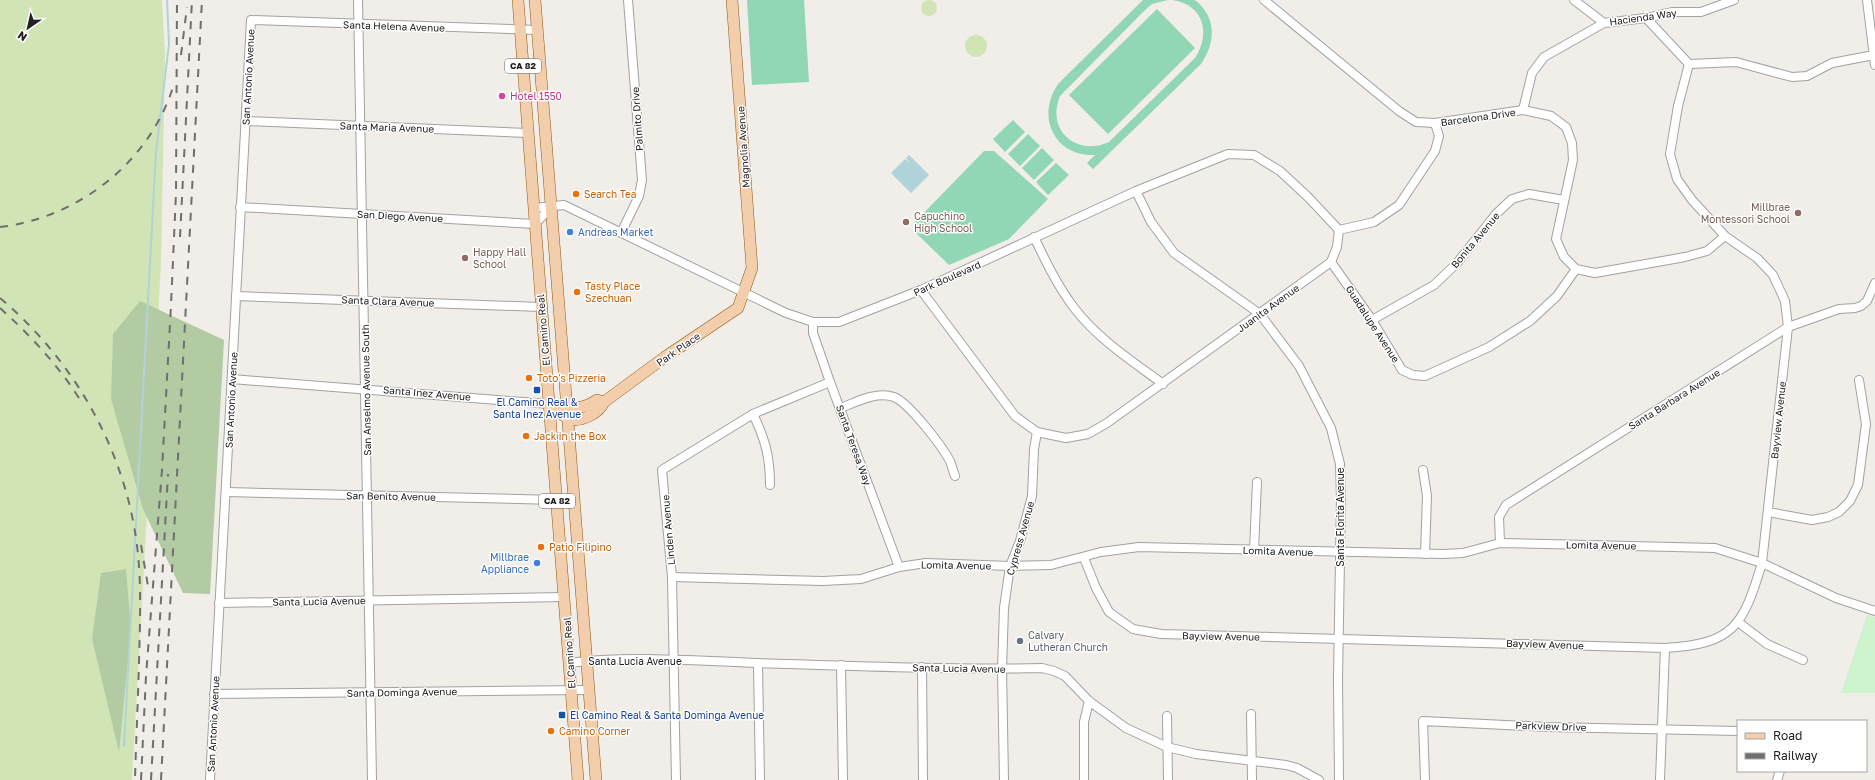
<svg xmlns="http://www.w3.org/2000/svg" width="1875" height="780" viewBox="0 0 1875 780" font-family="'Golos Text',sans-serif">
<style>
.grass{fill:#d1e4b6}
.forest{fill:#b2cba3}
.park{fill:#cdf4cd}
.pitch{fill:#91d6b5}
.water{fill:#afd3d9}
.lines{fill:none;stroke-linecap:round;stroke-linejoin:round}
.stream{stroke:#afd3d9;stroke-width:2}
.minor-casing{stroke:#a2a2a2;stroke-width:10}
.major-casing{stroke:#8d5912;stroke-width:12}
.minor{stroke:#fff;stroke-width:8}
.major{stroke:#f2cead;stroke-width:11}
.rail{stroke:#6f6f6f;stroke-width:2;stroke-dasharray:8 8;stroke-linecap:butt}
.hotel-dot{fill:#d1479c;stroke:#fff;stroke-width:1.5}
.food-dot{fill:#e8710a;stroke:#fff;stroke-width:1.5}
.education-dot{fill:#8d6e63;stroke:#fff;stroke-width:1.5}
.shop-dot{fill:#3f7fe0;stroke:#fff;stroke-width:1.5}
.transit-dot{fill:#1a4fb4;stroke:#fff;stroke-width:1.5}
.worship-dot{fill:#6b7280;stroke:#fff;stroke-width:1.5}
.labels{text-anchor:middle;stroke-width:3;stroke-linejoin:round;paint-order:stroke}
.shield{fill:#fff;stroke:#646464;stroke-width:1}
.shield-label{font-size:9px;font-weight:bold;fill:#212121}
.street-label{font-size:10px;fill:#212121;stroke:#fff}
.hotel-label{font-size:10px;fill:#b23c85;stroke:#fff;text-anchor:start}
.food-label{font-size:10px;fill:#c56008;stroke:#fff;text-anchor:start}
.education-label{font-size:10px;fill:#785e54;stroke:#fff;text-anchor:start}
.shop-label{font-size:10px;fill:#366cbe;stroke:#fff;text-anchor:start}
.transit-label{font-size:10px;fill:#164399;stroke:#fff}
.worship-label{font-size:10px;fill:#5b616d;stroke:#fff;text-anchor:start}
</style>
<rect width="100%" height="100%" fill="#f1ede9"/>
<g class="grass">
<circle cx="929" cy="8" r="8"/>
<path d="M0,0H162L165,53L161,264L132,780H0Z"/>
<circle cx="976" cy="46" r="11"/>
</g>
<g class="forest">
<path d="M140,301L224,340L210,594L183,593L143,509L111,399L113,334Z"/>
<path d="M126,569L131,629L119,752L92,639L101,573Z"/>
</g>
<path class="park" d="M1867,615L1875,617V693H1841Z"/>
<g class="pitch">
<path d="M747,0H804L809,82L752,85Z"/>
<path d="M1143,0H1168L1152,4L1144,11L1060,96C1046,129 1075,157 1109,142L1195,58C1211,34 1204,4 1172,0C1179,0 1188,0 1194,0C1198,1 1201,6 1203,8C1217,26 1213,46 1201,64L1093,169L1087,163L1095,155C1054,157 1035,115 1059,83Z"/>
<path d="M1157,9L1195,48L1108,134L1069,95Z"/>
<path d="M1013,120L1025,132L1005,152L993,139Z"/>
<path d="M1028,134L1040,146L1020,166L1008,154Z"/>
<path d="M1042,148L1054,160L1034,180L1022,168Z"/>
<path d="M984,151H994L1048,199L1009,239L949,265L914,231V223Z"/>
<path d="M1056,163L1069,175L1048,195L1036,182Z"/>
</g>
<path class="water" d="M909,155L929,175L911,193L891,173L905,159L910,163L906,158Z"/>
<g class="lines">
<path class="stream" d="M124,746L156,152L169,44L167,0"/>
<defs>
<g id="minor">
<path d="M358,0L372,780"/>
<path d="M1264,0L1399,111L1416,122L1435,123L1523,110L1551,116L1566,127L1572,143L1573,160L1556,239L1564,257L1576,269L1595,273L1685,257L1707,251L1725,236"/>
<path d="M1574,0L1604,23"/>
<path d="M1867,0L1875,65"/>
<path d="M1646,18L1689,64L1736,62L1792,77L1807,76L1832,63L1874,55"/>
<path d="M1523,110L1532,73L1544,57L1604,23L1646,18L1672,12H1701L1734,0"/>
<path d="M246,121L528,133"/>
<path d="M1136,191L1151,222L1174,253L1260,314L1299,366L1331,428L1340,464L1341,498L1338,680L1339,780"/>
<path d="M240,207L535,224L551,207"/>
<path d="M534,208L564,205L786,313L813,322H839L921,290L1136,191L1228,154L1254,155L1280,171L1308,197L1339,230"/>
<path d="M621,233L639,196L642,180L628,0"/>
<path d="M1034,237C1046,262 1058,287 1075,309C1098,339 1132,361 1163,384"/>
<path d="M1331,262L1372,320L1402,370L1413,375L1425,376L1489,347L1530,321L1557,296L1576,269"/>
<path d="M921,290L1015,416L1037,432L1034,449L1032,496L1020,541L1010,566L1004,608L1002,669L1004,780"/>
<path d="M236,296L541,307"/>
<path d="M1372,320L1434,285L1457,263L1496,214L1512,199L1529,194L1564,200"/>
<path d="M813,322V333L830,382L899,567"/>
<path d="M232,379L549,404"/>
<path d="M841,408C856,402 876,391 894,397C909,403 942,446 950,461C952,466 953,471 955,476"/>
<path d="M753,414C765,439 770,456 770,485"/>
<path d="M1037,432L1066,438L1088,434L1107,423L1331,262L1337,247L1339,230L1374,222L1399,205L1435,151L1439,136L1435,123"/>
<path d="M1423,470L1427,496L1425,554"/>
<path d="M226,492L557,500"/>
<path d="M1768,512L1812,520L1828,517L1839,512L1850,501L1858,485L1866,424L1859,380"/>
<path d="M1500,543L1499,517L1506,505L1788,327L1839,309L1855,308L1861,306L1867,301L1875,283"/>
<path d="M1254,550L1257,482"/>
<path d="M1084,558L1096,588L1109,612L1133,629L1161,634L1665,648C1734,644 1743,626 1762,563L1788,327L1785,301L1773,275L1757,258L1725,236L1692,200L1677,179L1670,154L1678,106L1689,64"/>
<path d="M672,577L823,581L861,579L899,567L926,563L1010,566L1051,565L1101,552L1139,547L1443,554L1463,553L1500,543L1715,548L1762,563L1836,598L1875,611"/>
<path d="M219,603L564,597"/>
<path d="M1738,622L1767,644L1803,660"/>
<path d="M569,663C629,655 696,661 757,663C852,666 947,670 1042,668L1054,671L1065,676L1089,701L1126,728L1167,747L1196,754L1286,765L1297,768L1319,780"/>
<path d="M758,663L760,780"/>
<path d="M841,665L843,780"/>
<path d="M922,667L923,780"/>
<path d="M214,694L589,690"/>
<path d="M1251,714L1252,780"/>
<path d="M1167,716L1168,780"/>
<path d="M210,780L251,20L538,30"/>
<path d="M676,780L672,577L662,470L753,414L830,382"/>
<path d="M1084,780V722L1089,701"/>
<path d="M1425,780L1423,721L1548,727L1738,731"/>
<path d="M1660,780L1665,648"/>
<path d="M1777,780L1780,771"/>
</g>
<g id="major">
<path d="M518,0L578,780"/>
<path d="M535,0L596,780"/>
<path d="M549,404C555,408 563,417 570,419C582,422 599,413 604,402L665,357L738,308L752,268L732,0"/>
<path d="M561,406C576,408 584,409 597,400L604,402"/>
</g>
</defs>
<use href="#minor" class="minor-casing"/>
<use href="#major" class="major-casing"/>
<use href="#minor" class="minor"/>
<use href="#major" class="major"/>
<g class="rail">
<path d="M181,55L187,7"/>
<path d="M0,227C79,218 151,161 174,84"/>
<path d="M180,237L192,0"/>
<path d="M0,298C72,359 122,444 136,538C142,579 140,621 139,662C138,701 136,741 135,780"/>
<path d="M0,308C30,335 57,364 79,398"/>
<path d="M141,545L149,592"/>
<path d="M141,780L146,676L162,470L171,305L176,193L177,0"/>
<path d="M151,780L168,474"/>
<path d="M161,780L202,0"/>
</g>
</g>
<circle class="hotel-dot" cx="502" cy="96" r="4"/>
<g class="food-dot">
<circle cx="576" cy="194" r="4"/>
<circle cx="577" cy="292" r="4"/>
<circle cx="529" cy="378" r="4"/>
<circle cx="526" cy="436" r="4"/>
<circle cx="541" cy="547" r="4"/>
<circle cx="551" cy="731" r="4"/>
</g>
<g class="education-dot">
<circle cx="1798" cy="213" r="4"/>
<circle cx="906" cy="222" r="4"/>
<circle cx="465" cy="258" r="4"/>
</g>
<g class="shop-dot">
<circle cx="570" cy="232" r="4"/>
<circle cx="537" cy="563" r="4"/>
</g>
<g class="transit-dot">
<rect x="533" y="386" width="8" height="8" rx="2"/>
<rect x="558" y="711" width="8" height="8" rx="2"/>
</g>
<circle class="worship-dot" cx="1020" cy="641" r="4"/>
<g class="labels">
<g class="shield">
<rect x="505" y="59" width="36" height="14" rx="3"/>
<rect x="539" y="494" width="36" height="14" rx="3"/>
</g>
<g class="shield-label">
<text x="523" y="69">CA 82</text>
<text x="557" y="504">CA 82</text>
</g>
<g class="street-label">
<text transform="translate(1643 17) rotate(-8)" y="4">Hacienda Way</text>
<text transform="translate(394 26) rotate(2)" y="4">Santa Helena Avenue</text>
<text transform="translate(248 77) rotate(-87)" y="4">San Antonio Avenue</text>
<text transform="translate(1478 117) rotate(-8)" y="4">Barcelona Drive</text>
<text transform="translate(637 119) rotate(-94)" y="4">Palmito Drive</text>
<text transform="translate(387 127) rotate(2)" y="4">Santa Maria Avenue</text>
<text transform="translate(743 147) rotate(-94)" y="4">Magnolia Avenue</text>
<text transform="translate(400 216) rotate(3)" y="4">San Diego Avenue</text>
<text transform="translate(1475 240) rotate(-50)" y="4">Bonita Avenue</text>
<text transform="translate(947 278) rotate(-24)" y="4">Park Boulevard</text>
<text transform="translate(388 301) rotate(2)" y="4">Santa Clara Avenue</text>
<text transform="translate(1268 308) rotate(-36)" y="4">Juanita Avenue</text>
<text transform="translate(1373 324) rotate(57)" y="4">Guadalupe Avenue</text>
<text transform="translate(543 330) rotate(-95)" y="4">El Camino Real</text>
<text transform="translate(678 349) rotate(-35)" y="4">Park Place</text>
<text transform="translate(366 390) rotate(-91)" y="4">San Anselmo Avenue South</text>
<text transform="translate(427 393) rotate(5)" y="4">Santa Inez Avenue</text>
<text transform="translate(1674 399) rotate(-32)" y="4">Santa Barbara Avenue</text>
<text transform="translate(231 400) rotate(-87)" y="4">San Antonio Avenue</text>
<text transform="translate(1778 420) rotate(-84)" y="4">Bayview Avenue</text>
<text transform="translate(854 445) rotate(70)" y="4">Santa Teresa Way</text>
<text transform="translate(391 496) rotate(1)" y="4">San Benito Avenue</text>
<text transform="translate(1340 517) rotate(-90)" y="4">Santa Florita Avenue</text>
<text transform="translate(668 530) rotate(-95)" y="4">Linden Avenue</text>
<text transform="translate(1020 538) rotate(-74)" y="4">Cypress Avenue</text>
<text transform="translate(1601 545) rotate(1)" y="4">Lomita Avenue</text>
<text transform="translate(1278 551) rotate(2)" y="4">Lomita Avenue</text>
<text transform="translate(956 565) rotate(1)" y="4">Lomita Avenue</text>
<text transform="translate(319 601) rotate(-1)" y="4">Santa Lucia Avenue</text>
<text transform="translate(1221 636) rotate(1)" y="4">Bayview Avenue</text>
<text transform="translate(1545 644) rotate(2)" y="4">Bayview Avenue</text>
<text transform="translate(569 653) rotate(-94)" y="4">El Camino Real</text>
<text x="635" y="665">Santa Lucia Avenue</text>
<text transform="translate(959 668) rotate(1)" y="4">Santa Lucia Avenue</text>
<text transform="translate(402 692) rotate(-1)" y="4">Santa Dominga Avenue</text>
<text transform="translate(213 724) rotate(-87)" y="4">San Antonio Avenue</text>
<text transform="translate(1551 726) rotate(2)" y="4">Parkview Drive</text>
</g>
<g class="hotel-label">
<text x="510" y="100">Hotel 1550</text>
</g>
<g class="food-label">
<text x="584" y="198">Search Tea</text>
<text x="585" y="290">Tasty Place<tspan x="585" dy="12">Szechuan</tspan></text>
<text x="537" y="382">Toto's Pizzeria</text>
<text x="534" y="440">Jack in the Box</text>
<text x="549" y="551">Patio Filipino</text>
<text x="559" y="735">Camino Corner</text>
</g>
<g class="education-label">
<text x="1790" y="211" text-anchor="end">Millbrae<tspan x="1790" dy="12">Montessori School</tspan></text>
<text x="914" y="220">Capuchino<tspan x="914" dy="12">High School</tspan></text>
<text x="473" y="256">Happy Hall<tspan x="473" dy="12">School</tspan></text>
</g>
<g class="shop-label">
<text x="578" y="236">Andreas Market</text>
<text x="529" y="561" text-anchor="end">Millbrae<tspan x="529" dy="12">Appliance</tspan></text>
</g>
<g class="transit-label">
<text x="537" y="406">El Camino Real &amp;<tspan x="537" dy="12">Santa Inez Avenue</tspan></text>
<text x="570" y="719" text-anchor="start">El Camino Real &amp; Santa Dominga Avenue</text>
</g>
<g class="worship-label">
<text x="1028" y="639">Calvary<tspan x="1028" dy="12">Lutheran Church</tspan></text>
</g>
</g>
<rect x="1737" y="720" width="130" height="52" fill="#ffffff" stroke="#a6a6a6"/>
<rect x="1745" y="733" width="20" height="6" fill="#f2cead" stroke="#a6a6a6"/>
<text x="1773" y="740" font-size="12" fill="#212121">Road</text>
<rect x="1745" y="753" width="20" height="6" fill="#6f6f6f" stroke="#a6a6a6"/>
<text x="1773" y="760" font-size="12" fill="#212121">Railway</text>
<g transform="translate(28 28) rotate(214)" stroke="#ffffff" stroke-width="3" paint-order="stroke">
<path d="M0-3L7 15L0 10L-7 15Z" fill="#212121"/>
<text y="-6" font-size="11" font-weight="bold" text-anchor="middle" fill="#212121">N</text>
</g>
</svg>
